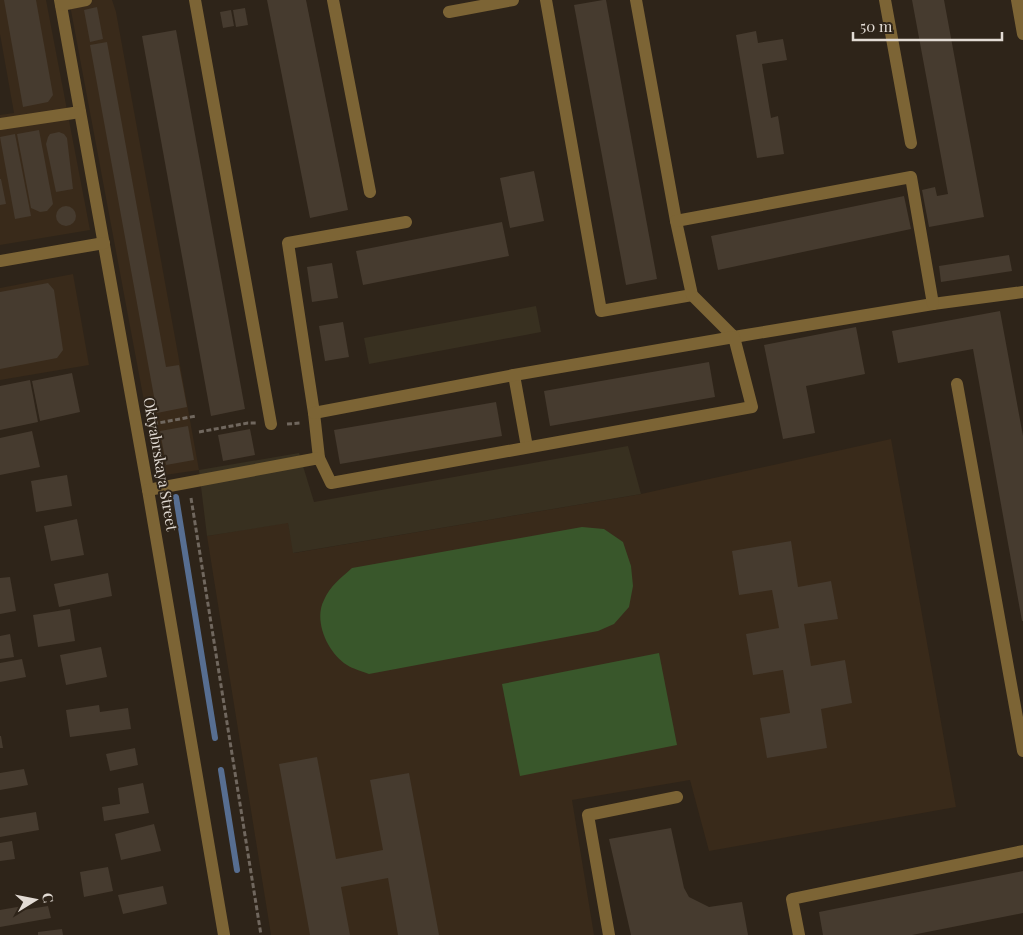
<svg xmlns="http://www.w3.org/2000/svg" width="1023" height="935" viewBox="0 0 1023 935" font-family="'Playfair Display',serif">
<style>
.built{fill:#392a1a}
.industrial{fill:#383020}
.green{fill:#39572b}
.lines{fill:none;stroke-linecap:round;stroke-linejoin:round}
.stream{stroke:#576e91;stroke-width:6}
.building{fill:#463b2f}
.path{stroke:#70675e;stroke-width:3;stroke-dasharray:5 2.5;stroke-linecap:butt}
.minor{stroke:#7c6435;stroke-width:12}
.labels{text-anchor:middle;stroke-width:4;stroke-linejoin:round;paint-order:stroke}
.street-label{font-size:15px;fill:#e2dbd4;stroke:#2e2419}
</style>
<rect width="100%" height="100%" fill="#2e2419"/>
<g class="built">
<path d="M0,0H46L90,230L0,245V115L14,113L0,34Z"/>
<path d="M69,0H112L116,12L199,470L158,476Z"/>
<path d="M73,274L89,365L0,380V288Z"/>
<path d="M891,439L956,807L709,851L690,780L572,800L594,935H271L207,536L288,522L294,553L641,494Z"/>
</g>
<g class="industrial">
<path d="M536,306L541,332L369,364L364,338Z"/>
<path d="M628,446L641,494L293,553L288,523L207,536L199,470L299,453L314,502Z"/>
</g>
<g class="green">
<path d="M582,527L604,529L623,542L631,566L633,586L629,607L614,624L598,631L369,674C362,671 353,669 347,665C328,653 313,621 324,600C330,586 341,578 352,568Z"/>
<path d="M659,653L677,745L520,776L502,684Z"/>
</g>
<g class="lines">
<g class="stream">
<path d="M176,497L215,738"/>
<path d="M221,770L237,870"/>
</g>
</g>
<g class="building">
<path d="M4,0H36L53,95L48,102L23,107Z"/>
<path d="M267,0H306L348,210L310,218Z"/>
<path d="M603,0H606L657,279L626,285L574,5Z"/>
<path d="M912,0H944L984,217L929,227L922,190L935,187L937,196L948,194Z"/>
<path d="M97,7L103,39L90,42L84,10Z"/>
<path d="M245,8L248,25L236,27L233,10Z"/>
<path d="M231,10L234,26L223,28L220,12Z"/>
<path d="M176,30L245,409L211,416L142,36Z"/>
<path d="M756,31L758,43L783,39L787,60L762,64L771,118L778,116L784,154L757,158L736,35Z"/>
<path d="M107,42L166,367L179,365L187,407L157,413L90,45Z"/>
<path d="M39,130L53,204L47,211L40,212L31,208L17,134Z"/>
<path d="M59,132L64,134L67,138L73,189L56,192L46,144L48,137L50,134Z"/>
<path d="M15,134L31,216L15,219L0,137Z"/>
<path d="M534,171L544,221L510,228L500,178Z"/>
<path d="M0,179H1L6,204L0,205Z"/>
<path d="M904,196L911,229L718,270L711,236Z"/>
<circle cx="66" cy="216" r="10"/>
<path d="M502,222L509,256L363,285L356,251Z"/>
<path d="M1009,255L1012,271L941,282L939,266Z"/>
<path d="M332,263L338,298L312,302L307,267Z"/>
<path d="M48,283L54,290L63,350L57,358L0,369V292Z"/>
<path d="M1000,311L1023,436V621H1022L973,349L898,363L892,331Z"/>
<path d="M343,322L349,357L325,361L319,326Z"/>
<path d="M856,327L865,374L806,386L815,433L783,439L764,345Z"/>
<path d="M709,362L715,397L550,426L544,391Z"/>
<path d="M72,373L80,412L40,421L32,381Z"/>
<path d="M30,380L38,422L0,430V386Z"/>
<path d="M496,402L502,436L340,464L334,430Z"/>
<path d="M188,426L194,460L166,465L160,431Z"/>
<path d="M250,429L255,455L223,461L218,435Z"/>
<path d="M32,431L40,467L0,475V438Z"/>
<path d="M67,475L72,506L36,512L31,481Z"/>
<path d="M77,519L84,555L51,561L44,526Z"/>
<path d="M791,541L798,587L831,581L838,619L804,624L811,666L845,660L852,703L821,709L827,748L767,758L760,718L790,713L783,670L753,675L746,634L779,628L772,590L739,595L732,551Z"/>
<path d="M108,573L112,596L59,607L54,584Z"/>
<path d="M10,577L16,611L0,614V578Z"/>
<path d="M70,609L75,641L38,647L33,615Z"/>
<path d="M10,634L14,657L0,659V636Z"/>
<path d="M101,647L107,677L66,685L60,655Z"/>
<path d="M22,659L26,677L0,682V663Z"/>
<path d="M99,705L100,712L128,708L131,729L70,737L66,710Z"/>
<path d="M0,736H1L3,748H0Z"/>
<path d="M135,748L138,765L110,771L106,754Z"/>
<path d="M317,757L336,859L383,850L370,780L409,773L439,935H398L388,878L341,887L350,935H310L279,764Z"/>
<path d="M24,769L28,785L0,790V773Z"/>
<path d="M143,783L149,813L104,821L102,807L120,804L118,788Z"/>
<path d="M36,812L39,830L0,837V818Z"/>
<path d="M154,824L161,851L121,860L115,834Z"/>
<path d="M671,828L684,888L689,897L709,907L742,902L748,935H631L609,839Z"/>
<path d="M12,841L15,859L0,861V843Z"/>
<path d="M108,867L113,891L84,897L80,872Z"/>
<path d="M1023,871V913L912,935H823L819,912Z"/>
<path d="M163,886L167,904L123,914L118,895Z"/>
<path d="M23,906V910L48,906L51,918L0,927V910Z"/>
<path d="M62,929L63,935H38V932Z"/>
</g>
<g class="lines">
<g class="path">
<path d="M153,424L196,416"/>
<path d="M287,424L301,423"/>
<path d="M199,432L248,423H256"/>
<path d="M191,498L261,935"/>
</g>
<g class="minor">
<path d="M60,0L148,490L224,935"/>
<path d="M195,0L271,424"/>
<path d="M333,0L370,192"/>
<path d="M546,0L601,311L692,295"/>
<path d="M636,0L676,221L692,295L734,337L933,304L1023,292"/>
<path d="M885,0L911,143"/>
<path d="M1017,0L1023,34"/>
<path d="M61,5L86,0"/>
<path d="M449,12L513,0"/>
<path d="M0,124L80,112"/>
<path d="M676,221L911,177L933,304"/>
<path d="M0,261L104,243"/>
<path d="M514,375L527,447"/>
<path d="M957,384L1023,751"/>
<path d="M319,458L314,413L288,243L406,222"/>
<path d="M148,490L319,458L331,483L752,407L734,337L514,375L314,413"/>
<path d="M609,935L588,815L677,797"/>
<path d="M799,935L792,899L1023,851"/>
</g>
</g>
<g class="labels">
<g class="street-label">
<text transform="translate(160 464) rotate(80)" y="5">Oktyabrskaya Street</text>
</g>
</g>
<g transform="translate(35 900) rotate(80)" stroke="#2e2419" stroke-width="4" paint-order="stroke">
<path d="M0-4L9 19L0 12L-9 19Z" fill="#e2dbd4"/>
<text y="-8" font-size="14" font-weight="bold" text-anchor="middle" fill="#e2dbd4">С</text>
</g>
<path d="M853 32v8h149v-8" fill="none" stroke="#e2dbd4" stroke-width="2.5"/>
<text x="860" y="32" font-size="15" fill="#e2dbd4" stroke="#2e2419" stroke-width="4" paint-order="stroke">50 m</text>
</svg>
